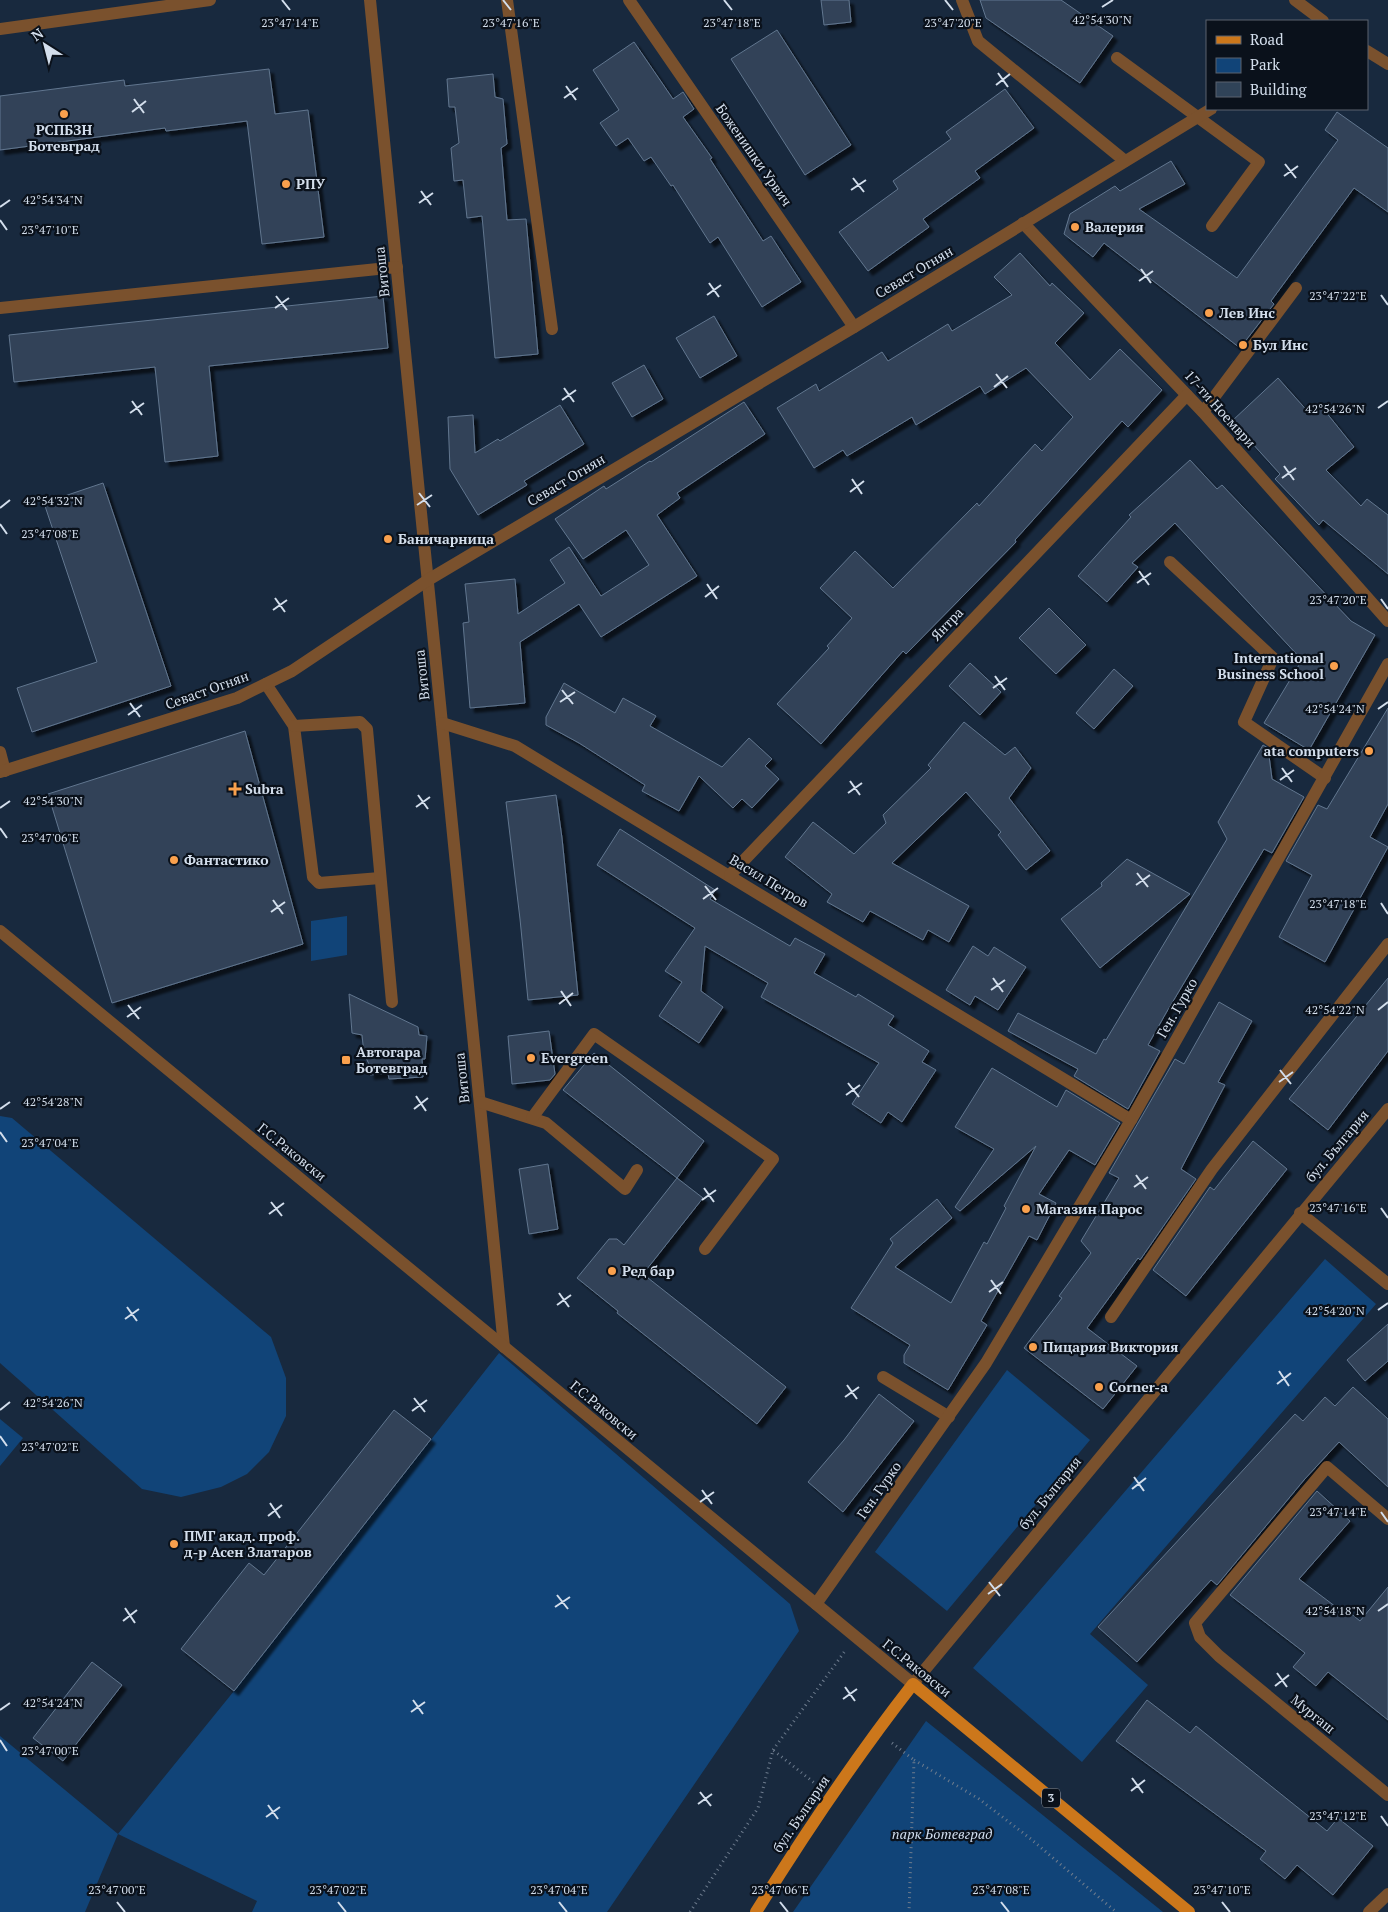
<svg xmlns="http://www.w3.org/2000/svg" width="1388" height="1912" viewBox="0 0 1388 1912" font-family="'PT Serif',serif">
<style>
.green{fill:#114478}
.building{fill:#304358;stroke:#62768f;filter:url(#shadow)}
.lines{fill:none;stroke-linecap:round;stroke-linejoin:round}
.path{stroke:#6e7c8e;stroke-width:3;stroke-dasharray:1 4;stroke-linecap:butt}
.minor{stroke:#7a512d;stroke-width:12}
.major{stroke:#cc771b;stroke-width:12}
.ticks{fill:none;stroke:#d3deec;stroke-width:2}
.poi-dot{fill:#f9a04d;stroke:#0a111b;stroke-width:2}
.labels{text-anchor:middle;stroke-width:4.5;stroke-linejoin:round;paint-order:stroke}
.shield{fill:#0a111b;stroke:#97a0ad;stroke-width:1}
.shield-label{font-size:12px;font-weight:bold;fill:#d3deec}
.poi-label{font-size:14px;font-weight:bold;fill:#d3deec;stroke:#0a111b;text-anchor:start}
.street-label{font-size:14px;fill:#d3deec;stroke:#0a111b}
.park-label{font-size:14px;font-style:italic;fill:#d2dff0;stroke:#0a111b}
.ticks-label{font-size:12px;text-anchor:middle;fill:#d3deec;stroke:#0a111b;stroke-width:4.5;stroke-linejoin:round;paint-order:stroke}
</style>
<defs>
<filter id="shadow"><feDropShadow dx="4.5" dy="4.5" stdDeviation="1" flood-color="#0009"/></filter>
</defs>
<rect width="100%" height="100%" fill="#18293e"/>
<g class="green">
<path d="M347,916V955L311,961V921Z"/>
<path d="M0,1116L12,1118L271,1337L286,1378V1416L269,1452L247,1474L221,1487L181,1497L142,1489L0,1363Z"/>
<path d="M1325,1259L1376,1304L1090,1634L1148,1685L1082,1762L973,1668Z"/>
<path d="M499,1353L790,1604L799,1631L607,1912H252L257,1901L118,1834L85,1912H0V1736L118,1834L234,1691Z"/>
<path d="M1007,1370L1090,1440L947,1611L875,1552Z"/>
<path d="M0,1419L23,1438L0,1466Z"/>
<path d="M926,1721L1163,1912H793Z"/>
</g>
<g class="building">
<path d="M821,0H849L851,22L824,25Z"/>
<path d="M980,0H1061L1113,36L1080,83L986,18Z"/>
<path d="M777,30L851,145L805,175L731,59Z"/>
<path d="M634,42L673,99L683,92L694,109L683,117L712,158L710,159L763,241L771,236L801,282L762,307L718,237L710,243L673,185L671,186L651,157L644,161L628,138L616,146L600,123L619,110L593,70Z"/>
<path d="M269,69L275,114L308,110L324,237L262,244L247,121L166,131L165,128L0,150V96L124,80L125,86Z"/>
<path d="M493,74L495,97L503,99L507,144L501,148L507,220L526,219L538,354L495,358L482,216L467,218L463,180L454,181L451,148L459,143L455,107H449L447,79Z"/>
<path d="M1005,89L1034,128L975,171L980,178L923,219L929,227L868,271L839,232L898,189L893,181L951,139L946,132Z"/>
<path d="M1337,112L1388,148V212L1354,188L1271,301L1274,304L1240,348L1104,243L1093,257L1064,234L1070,214L1115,186L1120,191L1171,161L1185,184L1139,209L1237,278L1338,140L1325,130Z"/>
<path d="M1020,253L1050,286L1052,283L1084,313L1055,343L1090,380L1120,349L1162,390L1128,427L1122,421L1015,540L1016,542L906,654L903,651L821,744L777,704L829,648L827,646L852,618L820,588L855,551L893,588L977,503L979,506L1035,444L1042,451L1073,417L1026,368L985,394L980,386L916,425L912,417L847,456L843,450L814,468L777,408L816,384L819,391L882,352L888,361L948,324L952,331L1012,295L994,277Z"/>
<path d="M383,296L388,348L209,366L218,456L165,462L155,367L14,382L9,335Z"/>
<path d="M714,316L737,356L700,378L676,338Z"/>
<path d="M644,365L663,399L632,417L612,383Z"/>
<path d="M1278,378L1310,414L1321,406L1354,447L1326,470L1361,506L1367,499L1388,515V574L1323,520L1319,525L1275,479L1280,474L1232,421Z"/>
<path d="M744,402L765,434L677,493L680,498L657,515L697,576L601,637L579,604L520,642L525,703L470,708L463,623L469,622L465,584L515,579L518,614L565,583L550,560L569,547L601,596L649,565L626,530L583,559L555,519L604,486L606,489L650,461L651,462Z"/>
<path d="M560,405L584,444L524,481L527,485L478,515L450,469L448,417L473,415L475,453L498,439L500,441Z"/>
<path d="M1190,460L1217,489L1222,485L1351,621L1375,635L1309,750L1264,723L1302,660L1175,523L1132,563L1138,567L1107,602L1078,576L1131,517L1129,515Z"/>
<path d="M103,483L171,686L32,732L17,688L97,662L44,503Z"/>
<path d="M1049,608L1086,645L1056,674L1019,638Z"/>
<path d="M970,663L1001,692L980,715L949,686Z"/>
<path d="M1114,669L1133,686L1094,729L1076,713Z"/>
<path d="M564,683L615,713L623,698L656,716L650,726L722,767L749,738L772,759L765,766L779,779L752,808L742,799L733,808L699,776L679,811L642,791L645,785L579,743L546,725V717Z"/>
<path d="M1388,708V804L1370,837L1388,847L1325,962L1279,937L1312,875L1286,861L1318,805L1327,809Z"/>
<path d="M964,722L1005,755L1015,747L1031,768L1009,798L1050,851L1026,870L998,835L1001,832L966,792L892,863L969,906L949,942L928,930L923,940L870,911L863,922L827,902L832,894L785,857L813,822L854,854L886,823L883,815L931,768L928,765Z"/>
<path d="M245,731L303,944L112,1003L48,794Z"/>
<path d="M1263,745L1268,748L1272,779L1304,797L1272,853L1264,849L1166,1013L1148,1045L1160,1051L1128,1109L1074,1076L1078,1069L1008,1031L1018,1013L1096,1054L1104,1039L1106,1040L1227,839L1218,822Z"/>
<path d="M556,795L562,838L578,995L528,1000L520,919L506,802Z"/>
<path d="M620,829L715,890L710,899L790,946L795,938L825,954L814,973L856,997L858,994L894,1016L888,1025L929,1051L922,1062L936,1070L902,1122L888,1112L881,1123L852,1104L879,1063L761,997L768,983L705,946L701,991L723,1007L699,1043L659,1016L682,982L665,971L695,928L597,865Z"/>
<path d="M1127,859L1190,894L1100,968L1061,919L1102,886L1101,883Z"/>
<path d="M973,946L988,956L994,947L1026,967L998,1010L975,996L970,1005L946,990Z"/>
<path d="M1388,978V1051L1328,1130L1289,1099Z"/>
<path d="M349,994L418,1027L419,1035L427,1036L425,1059H422L423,1077L389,1079L388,1073L370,1075L369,1064L364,1054L362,1035L352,1033Z"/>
<path d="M1219,1002L1252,1021L1218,1082L1225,1085L1181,1169L1196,1179L1140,1260L1138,1258L1087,1328L1137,1366L1103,1409L1024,1348L1062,1298L1059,1296L1091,1253L1081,1241L1119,1178L1109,1173L1175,1059L1184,1064Z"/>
<path d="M549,1031L555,1074L550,1080L512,1084L508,1036Z"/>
<path d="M594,1053L704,1141L677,1178L563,1090Z"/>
<path d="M992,1068L1057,1107L1066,1090L1120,1123L1095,1165L1069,1150L1039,1194L1056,1203L1037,1240L1029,1236L981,1321L987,1325L948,1390L904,1363V1355L910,1345L851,1308L893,1243L890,1239L937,1199L952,1218L895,1267L951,1303L984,1242L987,1244L1006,1208L1004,1206L1036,1146L960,1211L955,1207L994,1149L955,1127Z"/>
<path d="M1253,1141L1287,1169L1186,1296L1153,1270L1210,1187L1214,1190Z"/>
<path d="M548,1164L558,1229L529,1234L519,1169Z"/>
<path d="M677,1178L703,1198L643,1274L786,1387L757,1424L617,1313L618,1311L577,1278L609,1239H617L624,1245Z"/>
<path d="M1388,1324V1361L1365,1381L1347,1360Z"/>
<path d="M1353,1387L1388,1419V1487L1339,1442L1304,1480L1217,1585L1211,1580L1137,1662L1098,1627L1295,1414L1303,1421L1325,1397L1335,1406Z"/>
<path d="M879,1394L914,1421L843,1512L808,1482L844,1440Z"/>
<path d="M394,1410L431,1439L234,1691L181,1649L249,1563L264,1575Z"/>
<path d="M1317,1491L1350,1521L1299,1579L1340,1610L1343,1607L1360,1621L1388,1587V1720L1328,1672L1316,1686L1293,1667L1305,1653L1230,1595Z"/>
<path d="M92,1662L122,1685L63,1761L33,1738Z"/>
<path d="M1147,1700L1190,1733L1196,1726L1327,1831L1338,1818L1373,1846L1333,1895L1297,1865L1285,1879L1260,1859L1266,1851L1116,1741Z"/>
</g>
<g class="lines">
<g class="path">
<path d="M892,1743L914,1760L909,1912"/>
<path d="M773,1750L845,1651"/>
<path d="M914,1760L979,1799L1031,1839L1116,1912"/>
<path d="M690,1912L758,1808L773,1750L817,1785"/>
</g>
<g class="minor">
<path d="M370,0L504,1347"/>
<path d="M507,0L552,329"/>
<path d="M629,0L854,327"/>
<path d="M962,0L978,41L1125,161"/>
<path d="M1295,0L1323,21"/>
<path d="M0,29L210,0"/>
<path d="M1367,51L1388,64"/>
<path d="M1117,58L1259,162L1212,226"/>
<path d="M1023,223L1203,412L1388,621"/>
<path d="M0,308L397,267"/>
<path d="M1203,412L1296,288"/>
<path d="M1170,562L1273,658L1244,722L1325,778"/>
<path d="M266,684L294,726L313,877L319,883L380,878"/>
<path d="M442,723L515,746L1131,1120"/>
<path d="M294,726L360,722L367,729L392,1002"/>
<path d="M0,752L5,771"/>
<path d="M0,772L237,698L292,671L428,580L854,327L1211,109"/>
<path d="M730,875L1187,395"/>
<path d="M0,931L913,1684L1388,1109"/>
<path d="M480,1102L546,1123L625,1189L637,1170"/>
<path d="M532,1118L594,1034L773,1159L705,1249"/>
<path d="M1300,1213L1388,1284"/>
<path d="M1111,1317L1212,1169L1388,944"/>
<path d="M883,1377L949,1417"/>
<path d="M1388,1519L1327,1467L1195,1623L1200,1637L1219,1656L1388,1795"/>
<path d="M816,1604L986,1363L1131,1120L1388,664"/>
<path d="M1369,1912L1388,1894"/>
</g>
<path class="major" d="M756,1912C805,1833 856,1757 913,1684L1189,1912"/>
</g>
<path class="ticks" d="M282,0L290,10M503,0L511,10M724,0L732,10M945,0L953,10M1102,7L1113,0M998,73L1008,87M996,85L1010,74M566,86L576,100M564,98L578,88M134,99L144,113M132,112L146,101M1285,164L1296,178M1284,176L1298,166M853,178L864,192M851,190L866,180M421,191L431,205M419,203L433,193M0,207L10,200M0,220L7,230M1141,269L1151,283M1139,281L1153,271M709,283L719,297M707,295L721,285M1381,295L1388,305M276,296L287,310M275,308L289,298M996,374L1007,388M994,387L1008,376M564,388L574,402M562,400L576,390M132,401L142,415M1378,408L1388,401M130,413L144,403M1284,466L1294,480M1282,478L1296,468M852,479L862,494M850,492L864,481M419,493L430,507M417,505L432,495M0,508L10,500M0,524L7,534M1139,571L1149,585M1137,583L1151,573M707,584L717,599M705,597L719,586M275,598L285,612M1381,599L1388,609M273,610L287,600M995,676L1005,690M993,688L1007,678M562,690L573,704M560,702L575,692M130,703L140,717M1378,709L1388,702M128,715L142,705M1282,768L1292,782M1280,780L1294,770M850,781L860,795M848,793L862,783M418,795L428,809M416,807L430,797M0,808L10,801M0,828L7,838M1137,873L1148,887M1136,885L1150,875M705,886L716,900M703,899L718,888M273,900L283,914M1381,903L1388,914M271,912L285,902M993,978L1003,992M991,990L1005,980M561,991L571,1006M559,1004L573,993M128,1005L139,1019M1378,1010L1388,1002M127,1017L141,1007M1280,1070L1291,1084M1279,1082L1293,1072M848,1083L859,1097M846,1095L860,1085M416,1096L426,1111M0,1109L10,1102M414,1109L428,1098M0,1132L7,1142M1136,1175L1146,1189M1134,1187L1148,1177M704,1188L714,1202M702,1200L716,1190M271,1202L282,1216M1381,1208L1388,1218M269,1214L284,1203M991,1280L1001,1294M989,1292L1003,1282M559,1293L569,1307M557,1305L571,1295M127,1307L137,1321M1378,1310L1388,1303M125,1319L139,1309M1279,1371L1289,1386M1277,1384L1291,1373M847,1385L857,1399M845,1397L859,1387M414,1398L425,1412M0,1410L10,1402M412,1411L427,1400M0,1436L7,1446M1134,1477L1144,1491M1132,1489L1146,1478M702,1490L712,1504M700,1502L714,1492M270,1503L280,1518M1381,1512L1388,1522M268,1516L282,1505M989,1582L1000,1596M988,1594L1002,1584M557,1595L568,1609M555,1607L570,1597M125,1608L135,1623M1378,1611L1388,1604M123,1621L137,1610M1277,1673L1287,1687M1275,1686L1289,1675M845,1687L855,1701M843,1699L857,1689M413,1700L423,1714M0,1710L10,1703M411,1712L425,1702M0,1740L7,1751M1132,1778L1143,1793M1131,1791L1145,1780M700,1792L711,1806M698,1804L712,1794M268,1805L278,1819M1381,1816L1388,1826M266,1817L280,1807M117,1902L125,1912M338,1902L346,1912M559,1902L567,1912M780,1902L788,1912M1001,1902L1009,1912M1222,1902L1230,1912"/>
<g class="poi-dot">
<circle cx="64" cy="114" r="5"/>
<circle cx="286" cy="184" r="5"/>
<circle cx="1075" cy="227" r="5"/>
<circle cx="1209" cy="313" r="5"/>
<circle cx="1243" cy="345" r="5"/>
<circle cx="388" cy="539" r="5"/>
<circle cx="1334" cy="666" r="5"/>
<circle cx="1369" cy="751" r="5"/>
<path d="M232.5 781.5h5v5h5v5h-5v5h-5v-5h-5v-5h5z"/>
<circle cx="174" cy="860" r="5"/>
<circle cx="531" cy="1058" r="5"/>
<rect x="341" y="1055" width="10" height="10" rx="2.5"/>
<circle cx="1026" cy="1209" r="5"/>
<circle cx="612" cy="1271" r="5"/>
<circle cx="1033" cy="1347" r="5"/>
<circle cx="1099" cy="1387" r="5"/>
<circle cx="174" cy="1544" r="5"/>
</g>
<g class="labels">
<rect class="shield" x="1042" y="1788.5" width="18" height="19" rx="4"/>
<g class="shield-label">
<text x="1051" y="1802">3</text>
</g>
<g class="poi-label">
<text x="64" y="135" text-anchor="middle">РСПБЗН<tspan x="64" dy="16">Ботевград</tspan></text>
<text x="296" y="189">РПУ</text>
<text x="1085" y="232">Валерия</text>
<text x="1219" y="318">Лев Инс</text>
<text x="1253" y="350">Бул Инс</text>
<text x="398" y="544">Баничарница</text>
<text x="1324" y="663" text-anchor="end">International<tspan x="1324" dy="16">Business School</tspan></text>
<text x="1359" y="756" text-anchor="end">ata computers</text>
<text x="245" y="794">Subra</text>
<text x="184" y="865">Фантастико</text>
<text x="356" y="1057">Автогара<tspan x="356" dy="16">Ботевград</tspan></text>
<text x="541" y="1063">Evergreen</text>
<text x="1036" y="1214">Магазин Парос</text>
<text x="622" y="1276">Ред бар</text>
<text x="1043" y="1352">Пицария Виктория</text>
<text x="1109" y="1392">Corner-a</text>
<text x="184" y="1541">ПМГ акад. проф.<tspan x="184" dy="16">д-р Асен Златаров</tspan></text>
</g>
<g class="street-label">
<text transform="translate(754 155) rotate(55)" y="5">Боженишки Урвич</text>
<text transform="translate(382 272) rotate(-96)" y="5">Витоша</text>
<text transform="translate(914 272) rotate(-31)" y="5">Севаст Огнян</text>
<text transform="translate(1220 409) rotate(48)" y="5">17-ти Ноември</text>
<text transform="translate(566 480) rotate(-31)" y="5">Севаст Огнян</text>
<text transform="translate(947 624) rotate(-46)" y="5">Янтра</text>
<text transform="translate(422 675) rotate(-96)" y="5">Витоша</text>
<text transform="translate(207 690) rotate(-20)" y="5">Севаст Огнян</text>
<text transform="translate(769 881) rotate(31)" y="5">Васил Петров</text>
<text transform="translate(1177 1008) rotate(-60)" y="5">Ген. Гурко</text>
<text transform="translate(462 1078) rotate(-96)" y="5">Витоша</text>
<text transform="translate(1337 1146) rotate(-50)" y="5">бул. България</text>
<text transform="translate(292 1152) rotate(39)" y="5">Г.С.Раковски</text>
<text transform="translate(604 1410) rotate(40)" y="5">Г.С.Раковски</text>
<text transform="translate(879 1490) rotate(-55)" y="5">Ген. Гурко</text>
<text transform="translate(1050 1493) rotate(-51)" y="5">бул. България</text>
<text transform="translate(917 1668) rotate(39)" y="5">Г.С.Раковски</text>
<text transform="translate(1313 1714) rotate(39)" y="5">Мургаш</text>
<text transform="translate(801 1814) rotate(-56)" y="5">бул. България</text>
</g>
<g class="park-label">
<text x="942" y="1839">парк Ботевград</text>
</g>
</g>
<g class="ticks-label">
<text x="1102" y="24">42°54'30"N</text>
<text x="290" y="27">23°47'14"E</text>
<text x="511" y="27">23°47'16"E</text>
<text x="732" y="27">23°47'18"E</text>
<text x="953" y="27">23°47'20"E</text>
<text x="53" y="204">42°54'34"N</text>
<text x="50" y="234">23°47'10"E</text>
<text x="1338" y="300">23°47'22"E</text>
<text x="1335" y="413">42°54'26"N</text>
<text x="53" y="505">42°54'32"N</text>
<text x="50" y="538">23°47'08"E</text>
<text x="1338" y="604">23°47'20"E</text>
<text x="1335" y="713">42°54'24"N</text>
<text x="53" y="805">42°54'30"N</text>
<text x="50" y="842">23°47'06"E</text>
<text x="1338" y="908">23°47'18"E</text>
<text x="1335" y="1014">42°54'22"N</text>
<text x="53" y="1106">42°54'28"N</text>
<text x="50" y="1147">23°47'04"E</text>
<text x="1338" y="1212">23°47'16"E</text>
<text x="1335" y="1315">42°54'20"N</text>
<text x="53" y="1407">42°54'26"N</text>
<text x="50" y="1451">23°47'02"E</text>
<text x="1338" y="1516">23°47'14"E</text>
<text x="1335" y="1615">42°54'18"N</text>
<text x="53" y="1707">42°54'24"N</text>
<text x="50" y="1755">23°47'00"E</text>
<text x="1338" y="1820">23°47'12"E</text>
<text x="117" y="1894">23°47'00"E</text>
<text x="338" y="1894">23°47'02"E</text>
<text x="559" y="1894">23°47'04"E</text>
<text x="780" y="1894">23°47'06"E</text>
<text x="1001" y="1894">23°47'08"E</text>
<text x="1222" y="1894">23°47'10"E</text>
</g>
<rect x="1206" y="20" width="162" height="90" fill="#0a111b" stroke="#5a636f"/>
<rect x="1216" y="36" width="25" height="8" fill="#cc771b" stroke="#5a636f"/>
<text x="1250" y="45" font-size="15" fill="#d3deec">Road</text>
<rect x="1216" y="58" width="25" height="15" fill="#114478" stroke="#5a636f"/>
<text x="1250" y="70" font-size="15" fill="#d3deec">Park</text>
<rect x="1216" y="82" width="25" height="15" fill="#304358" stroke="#5a636f"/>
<text x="1250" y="95" font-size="15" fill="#d3deec">Building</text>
<g transform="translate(45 45) rotate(324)" stroke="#0a111b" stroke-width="4" paint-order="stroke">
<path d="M0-4L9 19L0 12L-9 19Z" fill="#d3deec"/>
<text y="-8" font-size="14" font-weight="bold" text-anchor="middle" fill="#d3deec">N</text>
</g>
</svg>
